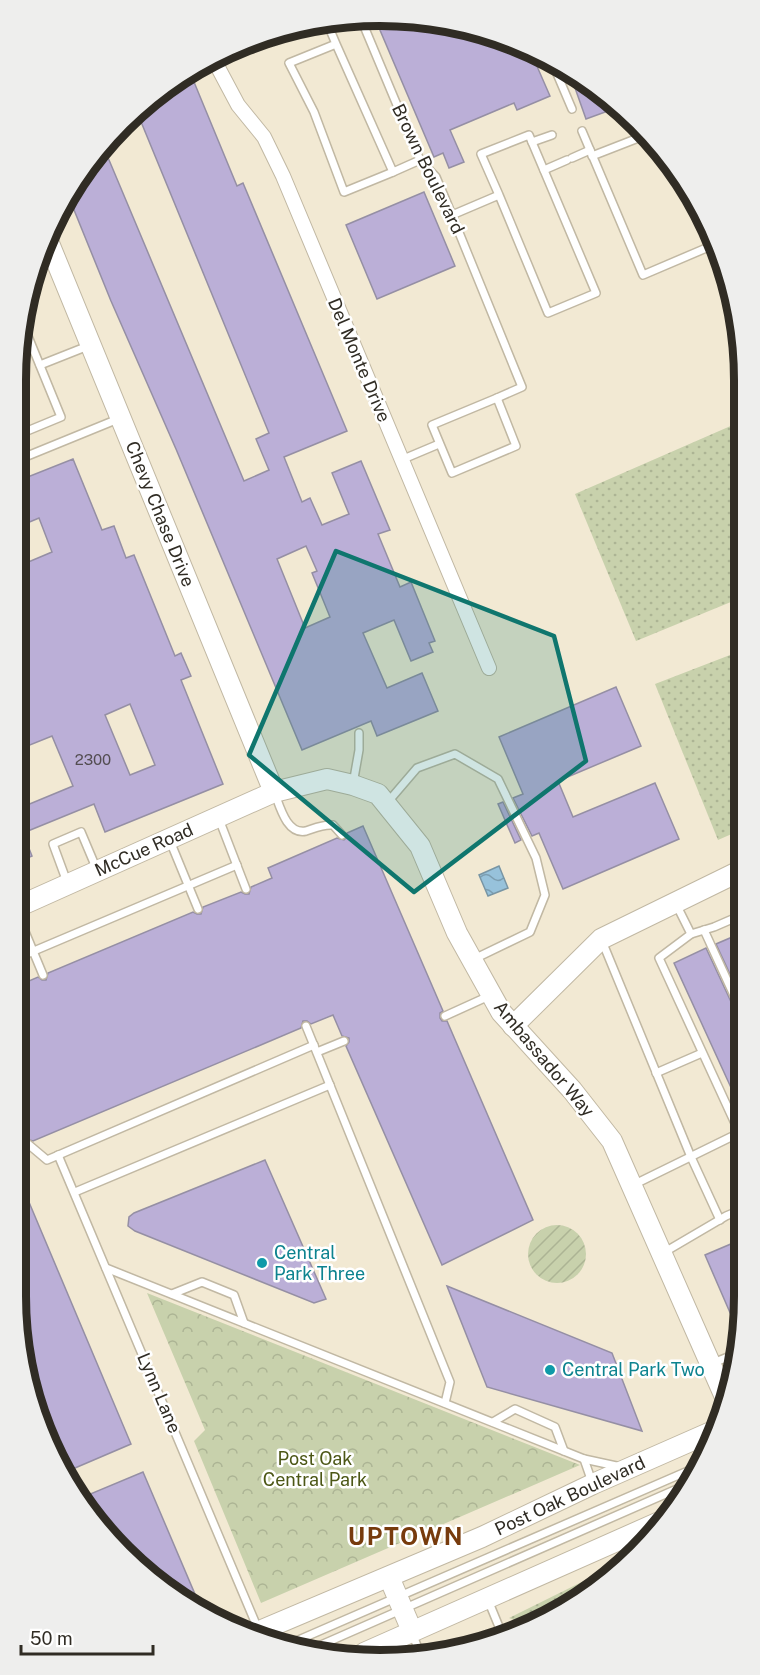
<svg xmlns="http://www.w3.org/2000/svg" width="760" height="1675" viewBox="0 0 760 1675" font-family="'Public Sans',sans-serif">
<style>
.grass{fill:url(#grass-dots)}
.park{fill:url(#park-crowns)}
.garden{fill:url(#garden-furrows)}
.water{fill:url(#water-waves);stroke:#7895a4;stroke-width:1.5}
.building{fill:#bbafd7;stroke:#958fa4;stroke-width:1.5;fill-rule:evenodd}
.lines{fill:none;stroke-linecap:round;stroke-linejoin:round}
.lane-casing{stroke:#c1b8a3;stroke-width:10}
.street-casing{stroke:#c1b8a3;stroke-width:16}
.secondary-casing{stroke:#c1b8a3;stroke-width:22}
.lane{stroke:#fff;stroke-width:7}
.street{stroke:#fff;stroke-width:14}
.secondary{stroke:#fff;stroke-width:20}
.marked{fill:#0f766e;fill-opacity:0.2;stroke:#0f766e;stroke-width:4.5;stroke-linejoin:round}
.culture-dot{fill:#0f9aa8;stroke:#fff;stroke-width:2}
.labels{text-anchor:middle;stroke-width:5;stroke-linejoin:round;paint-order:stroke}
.number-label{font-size:15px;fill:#534d51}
.street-label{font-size:18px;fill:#302c24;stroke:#fff}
.culture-label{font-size:18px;fill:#0d838f;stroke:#fff;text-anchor:start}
.park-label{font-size:18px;fill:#4c5716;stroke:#fff}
.district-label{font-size:24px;font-weight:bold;letter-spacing:1.5px;fill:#773b0d;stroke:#fff}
.rim{fill:none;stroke:#302c24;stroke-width:8}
</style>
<defs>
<pattern id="grass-dots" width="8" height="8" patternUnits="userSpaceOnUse" patternTransform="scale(1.5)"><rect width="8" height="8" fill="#c8d1ac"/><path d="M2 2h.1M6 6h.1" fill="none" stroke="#acb494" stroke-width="1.8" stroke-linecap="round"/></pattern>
<pattern id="park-crowns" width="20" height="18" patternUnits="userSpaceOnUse" patternTransform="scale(1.5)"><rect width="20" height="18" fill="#c8d1ac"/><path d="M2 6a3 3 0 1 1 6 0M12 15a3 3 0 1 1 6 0" fill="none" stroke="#acb494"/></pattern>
<pattern id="garden-furrows" width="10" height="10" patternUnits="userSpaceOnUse" patternTransform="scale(1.5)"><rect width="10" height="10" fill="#c8d1ac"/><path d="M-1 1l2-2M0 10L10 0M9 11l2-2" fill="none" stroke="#acb494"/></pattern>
<pattern id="water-waves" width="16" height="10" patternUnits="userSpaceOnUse" patternTransform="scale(1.5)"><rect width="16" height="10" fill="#97c2db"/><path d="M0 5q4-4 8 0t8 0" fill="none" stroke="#7c9eb1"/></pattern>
</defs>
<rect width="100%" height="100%" fill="#f2e9d3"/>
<g class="grass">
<path d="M742,421L743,597L636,641L575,494Z"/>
<path d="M743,650V829L718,840L655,684Z"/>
<path d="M622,1562L562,1611L526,1625L509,1618Z"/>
</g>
<path class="park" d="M147,1293L580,1465L261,1603L194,1441L205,1430Z"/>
<circle class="garden" cx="557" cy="1254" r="29"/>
<path class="water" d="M499,866L508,888L488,896L479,875Z"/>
<g class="building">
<path d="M380,15L519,43L529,48L550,96L517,110L514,103L450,130L464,162L449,168L443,153L434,157L374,16Z"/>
<path d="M569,71L602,90L619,107L586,119Z"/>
<path d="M194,82L237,186L243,183L347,431L284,457L302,502L310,498L322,525L349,514L332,473L361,461L390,530L378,534L400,587L411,582L435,641L429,643L433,652L411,661L394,620L363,633L387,688L422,673L438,711L377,736L371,721L302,750L176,449L111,301L70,200L104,148L244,481L269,470L256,439L269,433L137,112L162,95ZM306,546L317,571L312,573L330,617L305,628L277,559Z"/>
<path d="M424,192L455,266L377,299L346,225Z"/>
<path d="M73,459L102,530L114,526L126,558L134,555L175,656L181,653L191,676L181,680L223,784L105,832L94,804L23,833L32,856L15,863V810L73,786L52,736L15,751V539L26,563L52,552L39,518L15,528V482ZM130,704L155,765L130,775L105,715Z"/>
<path d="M616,687L641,746L558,781L573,817L655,783L679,839L563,889L539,833L532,836L513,798L523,794L499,737Z"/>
<path d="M503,802L521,840L515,843L498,804Z"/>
<path d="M363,826L443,1011L440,1013V1018L442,1021H447L533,1220L442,1265L346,1046L349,1042V1038L342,1036L333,1015L311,1024L307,1021H303L301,1028L33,1141L26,1139L23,1146L15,1149V987L38,977L42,980H46L48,973L193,912L197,914H201L203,907L241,892L245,894H249L251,887L272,878L268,868L337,838L344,840L347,837V833Z"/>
<path d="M744,932V1004L716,944Z"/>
<path d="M706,948L739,1019L744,1023V1116L674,963Z"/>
<path d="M265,1160L326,1299L314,1303L135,1231L128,1226L129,1217L134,1213Z"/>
<path d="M15,1169L131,1444L68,1471L34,1413L15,1295Z"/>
<path d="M745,1238V1295L738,1331L705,1255Z"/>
<path d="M447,1286L612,1353L642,1431L487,1387Z"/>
<path d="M143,1472L203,1613L198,1611L105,1535L83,1497Z"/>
</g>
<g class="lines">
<defs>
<g id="lane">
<path d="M361,19L420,160L436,177L447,203L522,387L497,398"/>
<path d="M328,25L336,44L393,172L344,192L314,112L289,63L336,44"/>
<path d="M552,62L572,109"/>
<path d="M582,131L643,275L718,243"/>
<path d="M532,142L552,135"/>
<path d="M592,156L646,135"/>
<path d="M572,158L590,150"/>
<path d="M544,170L567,160"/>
<path d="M393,172L420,160"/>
<path d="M452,215L499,195L481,154L529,135L596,293L548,313L499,195"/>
<path d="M40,365L88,346"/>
<path d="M497,398L516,446L452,473L432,425Z"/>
<path d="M15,436L61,417L25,329"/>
<path d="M401,460L439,444"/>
<path d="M15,461L118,419"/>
<path d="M353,784L359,750V733"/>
<path d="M275,794C280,807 287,835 306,831C315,828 323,824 333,825L342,835"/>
<path d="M387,803L417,768L455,754L498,779L536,858L545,895L530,932L474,959"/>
<path d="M219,819L246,889"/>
<path d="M170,841L198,909"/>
<path d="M67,882L53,844L81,832L97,870"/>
<path d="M676,904L691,934L659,958L745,1145"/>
<path d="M16,910L43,975"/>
<path d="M704,930L744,1017"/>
<path d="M691,934L714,927L744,914"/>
<path d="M602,941L691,1157L720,1220"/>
<path d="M15,959L237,865"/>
<path d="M445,1016L489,996"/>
<path d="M306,1026L450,1382L445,1403"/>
<path d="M317,1052L344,1041"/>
<path d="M656,1073L702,1053"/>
<path d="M28,1144L47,1160L314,1045"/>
<path d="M58,1155L258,1629"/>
<path d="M633,1185L739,1133"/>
<path d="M75,1192L330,1085"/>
<path d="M663,1253L726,1216L745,1208"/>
<path d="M106,1268L584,1459L621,1467"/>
<path d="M172,1294L202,1282L234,1295L244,1323"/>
<path d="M713,1363L733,1355"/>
<path d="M493,1422L515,1409L555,1427L564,1451"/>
<path d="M584,1459L592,1482"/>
<path d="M488,1600L502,1634"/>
<path d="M412,1633L420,1653"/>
<path d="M287,1645L697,1467"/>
<path d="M305,1652L686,1485"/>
</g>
<path id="street" d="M214,60L238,105L264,137L283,176L489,668"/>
<g id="secondary">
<path d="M46,236L274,792"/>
<path d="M15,908L274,792L327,779L353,785L378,794L420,846L457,933L501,1012L572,1090L612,1141L725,1397"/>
<path d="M513,1026L601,939L744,869"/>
<path d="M389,1577L412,1631"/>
<path d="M255,1633L482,1537L593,1484L718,1429"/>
<path d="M364,1653L664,1520"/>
</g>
</defs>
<use href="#lane" class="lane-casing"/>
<use href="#street" class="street-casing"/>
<use href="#secondary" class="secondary-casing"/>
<use href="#lane" class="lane"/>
<use href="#street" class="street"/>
<use href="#secondary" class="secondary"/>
</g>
<path class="marked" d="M336,551L554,636L586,761L414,892L249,755Z"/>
<g class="culture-dot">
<circle cx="262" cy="1263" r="6"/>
<circle cx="550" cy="1370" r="6"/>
</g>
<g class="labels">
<g class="number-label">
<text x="93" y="765">2300</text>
</g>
<g class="street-label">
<text transform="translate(428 169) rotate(64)" y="6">Brown Boulevard</text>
<text transform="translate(359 360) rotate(67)" y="6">Del Monte Drive</text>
<text transform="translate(160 514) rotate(68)" y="6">Chevy Chase Drive</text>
<text transform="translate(144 850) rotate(-24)" y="6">McCue Road</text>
<text transform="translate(544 1059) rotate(50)" y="6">Ambassador Way</text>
<text transform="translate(159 1393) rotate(67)" y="6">Lynn Lane</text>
<text transform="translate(570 1496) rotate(-25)" y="6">Post Oak Boulevard</text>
</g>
<g class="culture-label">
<text x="274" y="1259">Central<tspan x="274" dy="21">Park Three</tspan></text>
<text x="562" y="1376">Central Park Two</text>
</g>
<g class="park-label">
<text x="315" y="1465">Post Oak<tspan x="315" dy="21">Central Park</tspan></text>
</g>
<g class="district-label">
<text x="406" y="1545">UPTOWN</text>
</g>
</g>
<path d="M0 0H760V1675H0ZM380 26H380A354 354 0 0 1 734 380V1296A354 354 0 0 1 380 1650H380A354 354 0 0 1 26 1296V380A354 354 0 0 1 380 26Z" fill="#eeeeed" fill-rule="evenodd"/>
<path class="rim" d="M380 26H380A354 354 0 0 1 734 380V1296A354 354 0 0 1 380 1650H380A354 354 0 0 1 26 1296V380A354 354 0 0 1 380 26Z"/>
<path d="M21 1645v9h132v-9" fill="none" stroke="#302c24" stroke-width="3"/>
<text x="30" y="1645" font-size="18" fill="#302c24" stroke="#ffffff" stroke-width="4.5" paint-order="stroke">50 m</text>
</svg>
